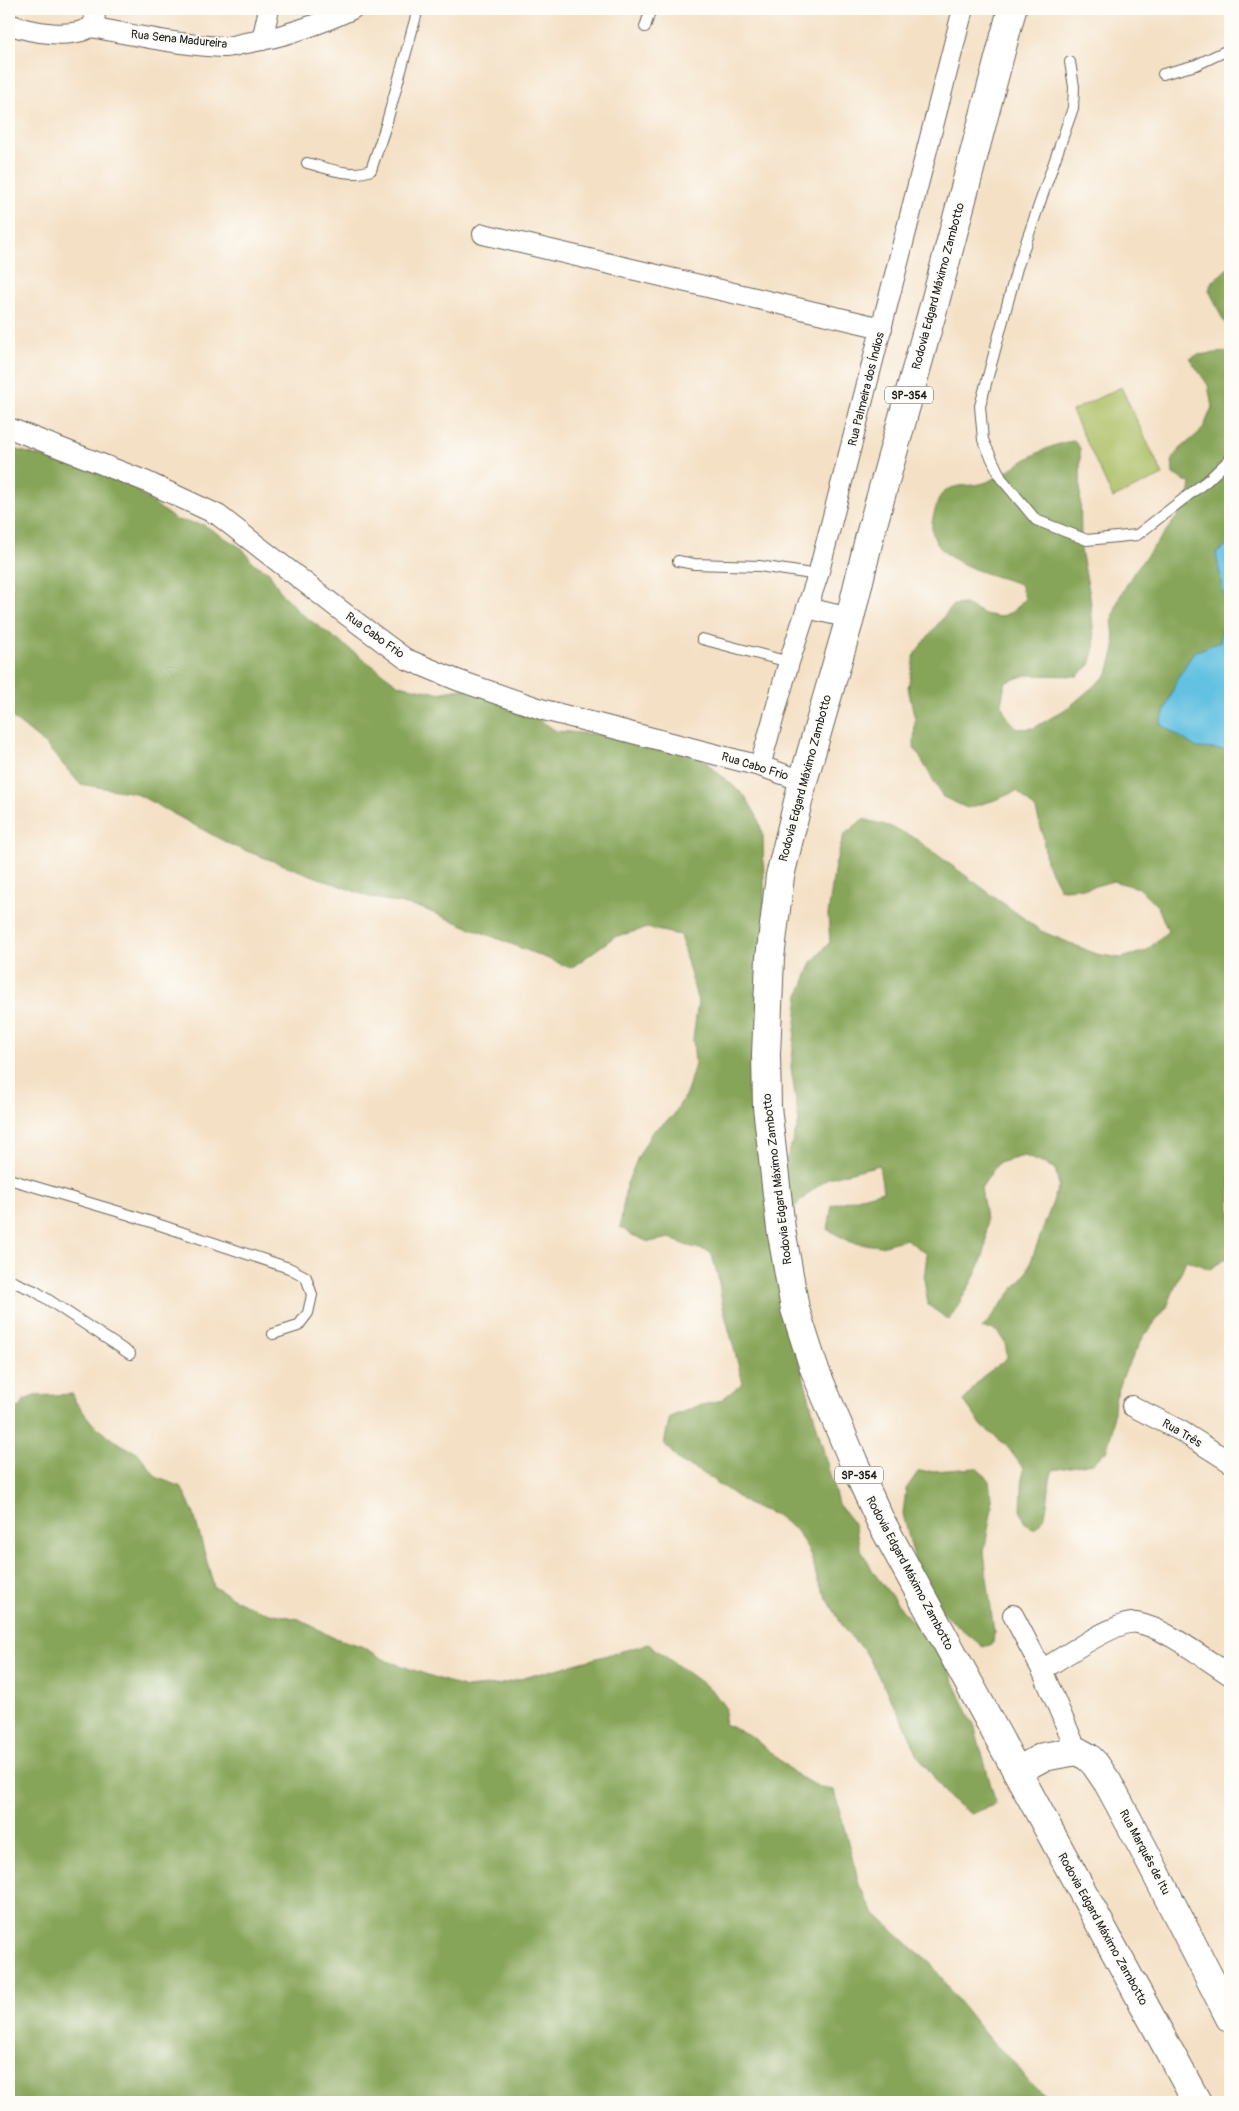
<svg xmlns="http://www.w3.org/2000/svg" width="1239" height="2111" viewBox="0 0 1239 2111" font-family="Pangolin,sans-serif">
<style>
.green{fill:#aabe62;stroke:#636d3f}
.forest{fill:#87a558;stroke:#52603a}
.water{fill:#63c1e1;stroke:#406e7e}
.lines{fill:none;stroke-linecap:round;stroke-linejoin:round}
.service-casing{stroke:#686157;stroke-width:12}
.minor-casing{stroke:#686157;stroke-width:22}
.secondary-casing{stroke:#686157;stroke-width:30}
.primary-casing{stroke:#686157;stroke-width:30}
.service{stroke:#fff;stroke-width:10}
.minor{stroke:#fff;stroke-width:20}
.secondary{stroke:#fff;stroke-width:28}
.primary{stroke:#fff;stroke-width:28}
.labels{text-anchor:middle;stroke-width:4;stroke-linejoin:round;paint-order:stroke}
.shield{fill:#fdfcf7;stroke:#605f5e;stroke-width:1}
.shield-label{font-size:11px;font-weight:bold;fill:#1c1c1c}
.street-label{font-size:12px;fill:#1c1c1c;stroke:#fdfcf7}
</style>
<rect width="100%" height="100%" fill="#fdfcf7"/>
<filter id="ink" filterUnits="userSpaceOnUse"><feTurbulence type="fractalNoise" baseFrequency=".02" numOctaves="2"/><feDisplacementMap in="SourceGraphic" scale="10" xChannelSelector="R" yChannelSelector="G"/><feConvolveMatrix kernelMatrix="1 2 1 2 8 2 1 2 1" color-interpolation-filters="sRGB"/></filter>
<filter id="wash" filterUnits="userSpaceOnUse"><feTurbulence type="fractalNoise" baseFrequency=".0096" numOctaves="4" result="noise"/><feDisplacementMap in="SourceGraphic" scale="20" xChannelSelector="R" yChannelSelector="G"/><feGaussianBlur stdDeviation="1.12" result="paint"/><feColorMatrix in="noise" values="0 0 0 0 0 0 0 0 0 0 0 0 0 0 0 0 0 1.4 0 .05"/><feComposite in="paint" operator="in"/></filter>
<g filter="url(#wash)">
<rect width="100%" height="100%" fill="#f4e0c5"/>
<path class="green" d="M1121,387L1163,475L1113,498L1072,411Z"/>
<g class="forest">
<path d="M1230,266V330L1223,320L1209,290L1212,282Z"/>
<path d="M1226,352L1230,355V1256L1210,1269L1186,1260L1167,1307L1144,1336L1125,1371L1115,1400L1112,1432L1106,1451L1093,1463L1053,1470C1045,1489 1053,1516 1034,1529L1026,1524L1021,1512L1023,1468L1006,1445L982,1426L964,1401L981,1378L1007,1358C1006,1341 1002,1327 982,1329L1027,1272L1059,1185L1055,1168L1024,1156L998,1163L981,1188C984,1206 988,1224 986,1243C985,1264 960,1301 949,1320L928,1305L924,1279L927,1254L906,1239L881,1246L853,1243L828,1230L832,1205L883,1191L879,1165L828,1178L808,1194L789,1213L783,1170L799,1122L791,1067L799,995L812,962L830,942L828,915L835,865L844,835L863,819L889,826L913,837L1041,931L1096,954L1121,958L1146,951L1168,931L1158,907L1139,888L1113,881L1088,888L1060,889L1046,862L1043,835L1036,810L1017,791L992,801L967,808L943,797L914,747L915,719L908,688L915,653L953,605L965,604L984,614L1000,617L1014,611L1025,598L1020,584C988,573 919,560 934,514C936,508 938,497 943,493C957,481 973,489 989,481C1016,468 1043,444 1074,441L1080,448L1081,550L1090,596L1095,648L1090,665L1077,676L1026,675L1006,682C999,704 1001,712 1018,729L1034,728L1069,707L1108,674L1115,648L1112,619L1119,598L1134,572L1188,503L1191,484L1173,474L1172,460L1178,451L1203,429L1212,407L1208,385L1190,359L1197,355Z"/>
<path d="M9,448L99,471L129,485L176,520L204,525L243,549L253,563L269,572L281,593L299,612L399,685L438,693L473,687L533,701L540,720L556,731L640,738L688,747L745,796L757,816L763,836L773,1265L838,1504L854,1524L861,1550L874,1573L907,1616L925,1635L941,1654L975,1728L996,1804L971,1814L950,1799L917,1754L907,1729L865,1651L846,1632L818,1582L811,1556L798,1532L776,1515L749,1505L703,1473L680,1462L664,1443L670,1417L695,1407L721,1400L743,1383L722,1303L718,1277L711,1252L685,1245L670,1238L649,1242L632,1235L620,1227L626,1186L638,1157L652,1132L673,1116L687,1092L695,1064L693,1039L698,1002L680,935L647,928L614,937L571,968L421,908L370,897L233,846L135,793L80,784L45,744L9,715Z"/>
<path d="M73,1394L75,1401L92,1423L113,1440L139,1454L156,1477L181,1487L193,1511L214,1587L240,1602L264,1612L299,1619L332,1637L361,1646L387,1661L466,1688L498,1685L648,1644L713,1691L726,1709L724,1724L750,1735L799,1777L822,1788L834,1790L860,1887L873,1912L909,1945L930,1962L949,1989L989,2039L1012,2060L1029,2083L1056,2102H9V1404L16,1408L21,1407L24,1400L34,1396Z"/>
<path d="M976,1468L989,1479L992,1508L984,1552L994,1633L993,1644L983,1647L938,1609L920,1581L903,1514L906,1489L918,1472Z"/>
</g>
<path class="water" d="M1230,544V750L1197,748L1160,724L1177,679L1194,652L1220,642L1226,607L1216,553Z"/>
</g>
<g filter="url(#ink)">
<g class="lines">
<defs>
<g id="service">
<path d="M645,27L651,9"/>
<path d="M1070,62L1074,87L1073,108L1017,268L980,406L983,440L1001,478L1036,520L1087,540L1137,535L1208,480L1230,459"/>
<path d="M1163,74L1196,65L1230,49"/>
<path d="M307,163C327,168 351,178 371,170L386,125L418,9"/>
<path d="M678,561L694,564L759,566L818,575"/>
<path d="M702,639L789,662"/>
<path d="M9,1179L130,1215L289,1268L306,1277L312,1295L308,1313L298,1326L273,1334"/>
<path d="M9,1280L35,1291L130,1354"/>
</g>
<g id="minor">
<path d="M9,24C29,32 77,41 94,24L95,13L93,9"/>
<path d="M91,27C134,35 179,45 223,47C231,47 239,44 246,43C283,37 318,25 352,9"/>
<path d="M262,40L269,9"/>
<path d="M483,234L882,328"/>
<path d="M9,428L145,481L218,515L348,616L406,659L457,680L544,710L760,766L803,781"/>
<path d="M807,608L850,618"/>
<path d="M760,766L789,662L818,575L963,9"/>
<path d="M1132,1406L1181,1431L1230,1462"/>
<path d="M1013,1615L1042,1670L1077,1751"/>
<path d="M1042,1670C1060,1659 1118,1619 1137,1623C1166,1628 1205,1659 1230,1675"/>
</g>
<path id="secondary" d="M1017,1771L1043,1757L1077,1751L1088,1757L1095,1764L1108,1783L1143,1848L1230,2018"/>
<path id="primary" d="M1012,9L935,302L870,535L850,618L803,781L780,876L770,958L766,1055L767,1107L781,1229L795,1309L814,1368L854,1463L880,1520L1197,2102"/>
</defs>
<use href="#service" class="service-casing"/>
<use href="#minor" class="minor-casing"/>
<use href="#secondary" class="secondary-casing"/>
<use href="#primary" class="primary-casing"/>
<use href="#service" class="service"/>
<use href="#minor" class="minor"/>
<use href="#secondary" class="secondary"/>
<use href="#primary" class="primary"/>
</g>
</g>
<g class="labels">
<g class="shield">
<rect x="885" y="386.5" width="48" height="17" rx="4"/>
<rect x="835" y="1466.5" width="48" height="17" rx="4"/>
</g>
<g class="shield-label">
<text x="909" y="399">SP-354</text>
<text x="859" y="1479">SP-354</text>
</g>
<g class="street-label">
<text transform="translate(179 39) rotate(6)" y="4">Rua Sena Madureira</text>
<text transform="translate(938 286) rotate(-75)" y="4">Rodovia Edgard Máximo Zambotto</text>
<text transform="translate(866 389) rotate(-76)" y="4">Rua Palmeira dos Índios</text>
<text transform="translate(375 635) rotate(36)" y="4">Rua Cabo Frio</text>
<text transform="translate(755 766) rotate(17)" y="4">Rua Cabo Frio</text>
<text transform="translate(805 778) rotate(-75)" y="4">Rodovia Edgard Máximo Zambotto</text>
<text transform="translate(777 1179) rotate(-97)" y="4">Rodovia Edgard Máximo Zambotto</text>
<text transform="translate(1182 1433) rotate(30)" y="4">Rua Três</text>
<text transform="translate(910 1573) rotate(62)" y="4">Rodovia Edgard Máximo Zambotto</text>
<text transform="translate(1145 1852) rotate(62)" y="4">Rua Marquês de Itu</text>
<text transform="translate(1103 1929) rotate(61)" y="4">Rodovia Edgard Máximo Zambotto</text>
</g>
</g>
<rect width="1239" height="2111" fill="none" stroke="#fdfcf7" stroke-width="30"/>
</svg>
